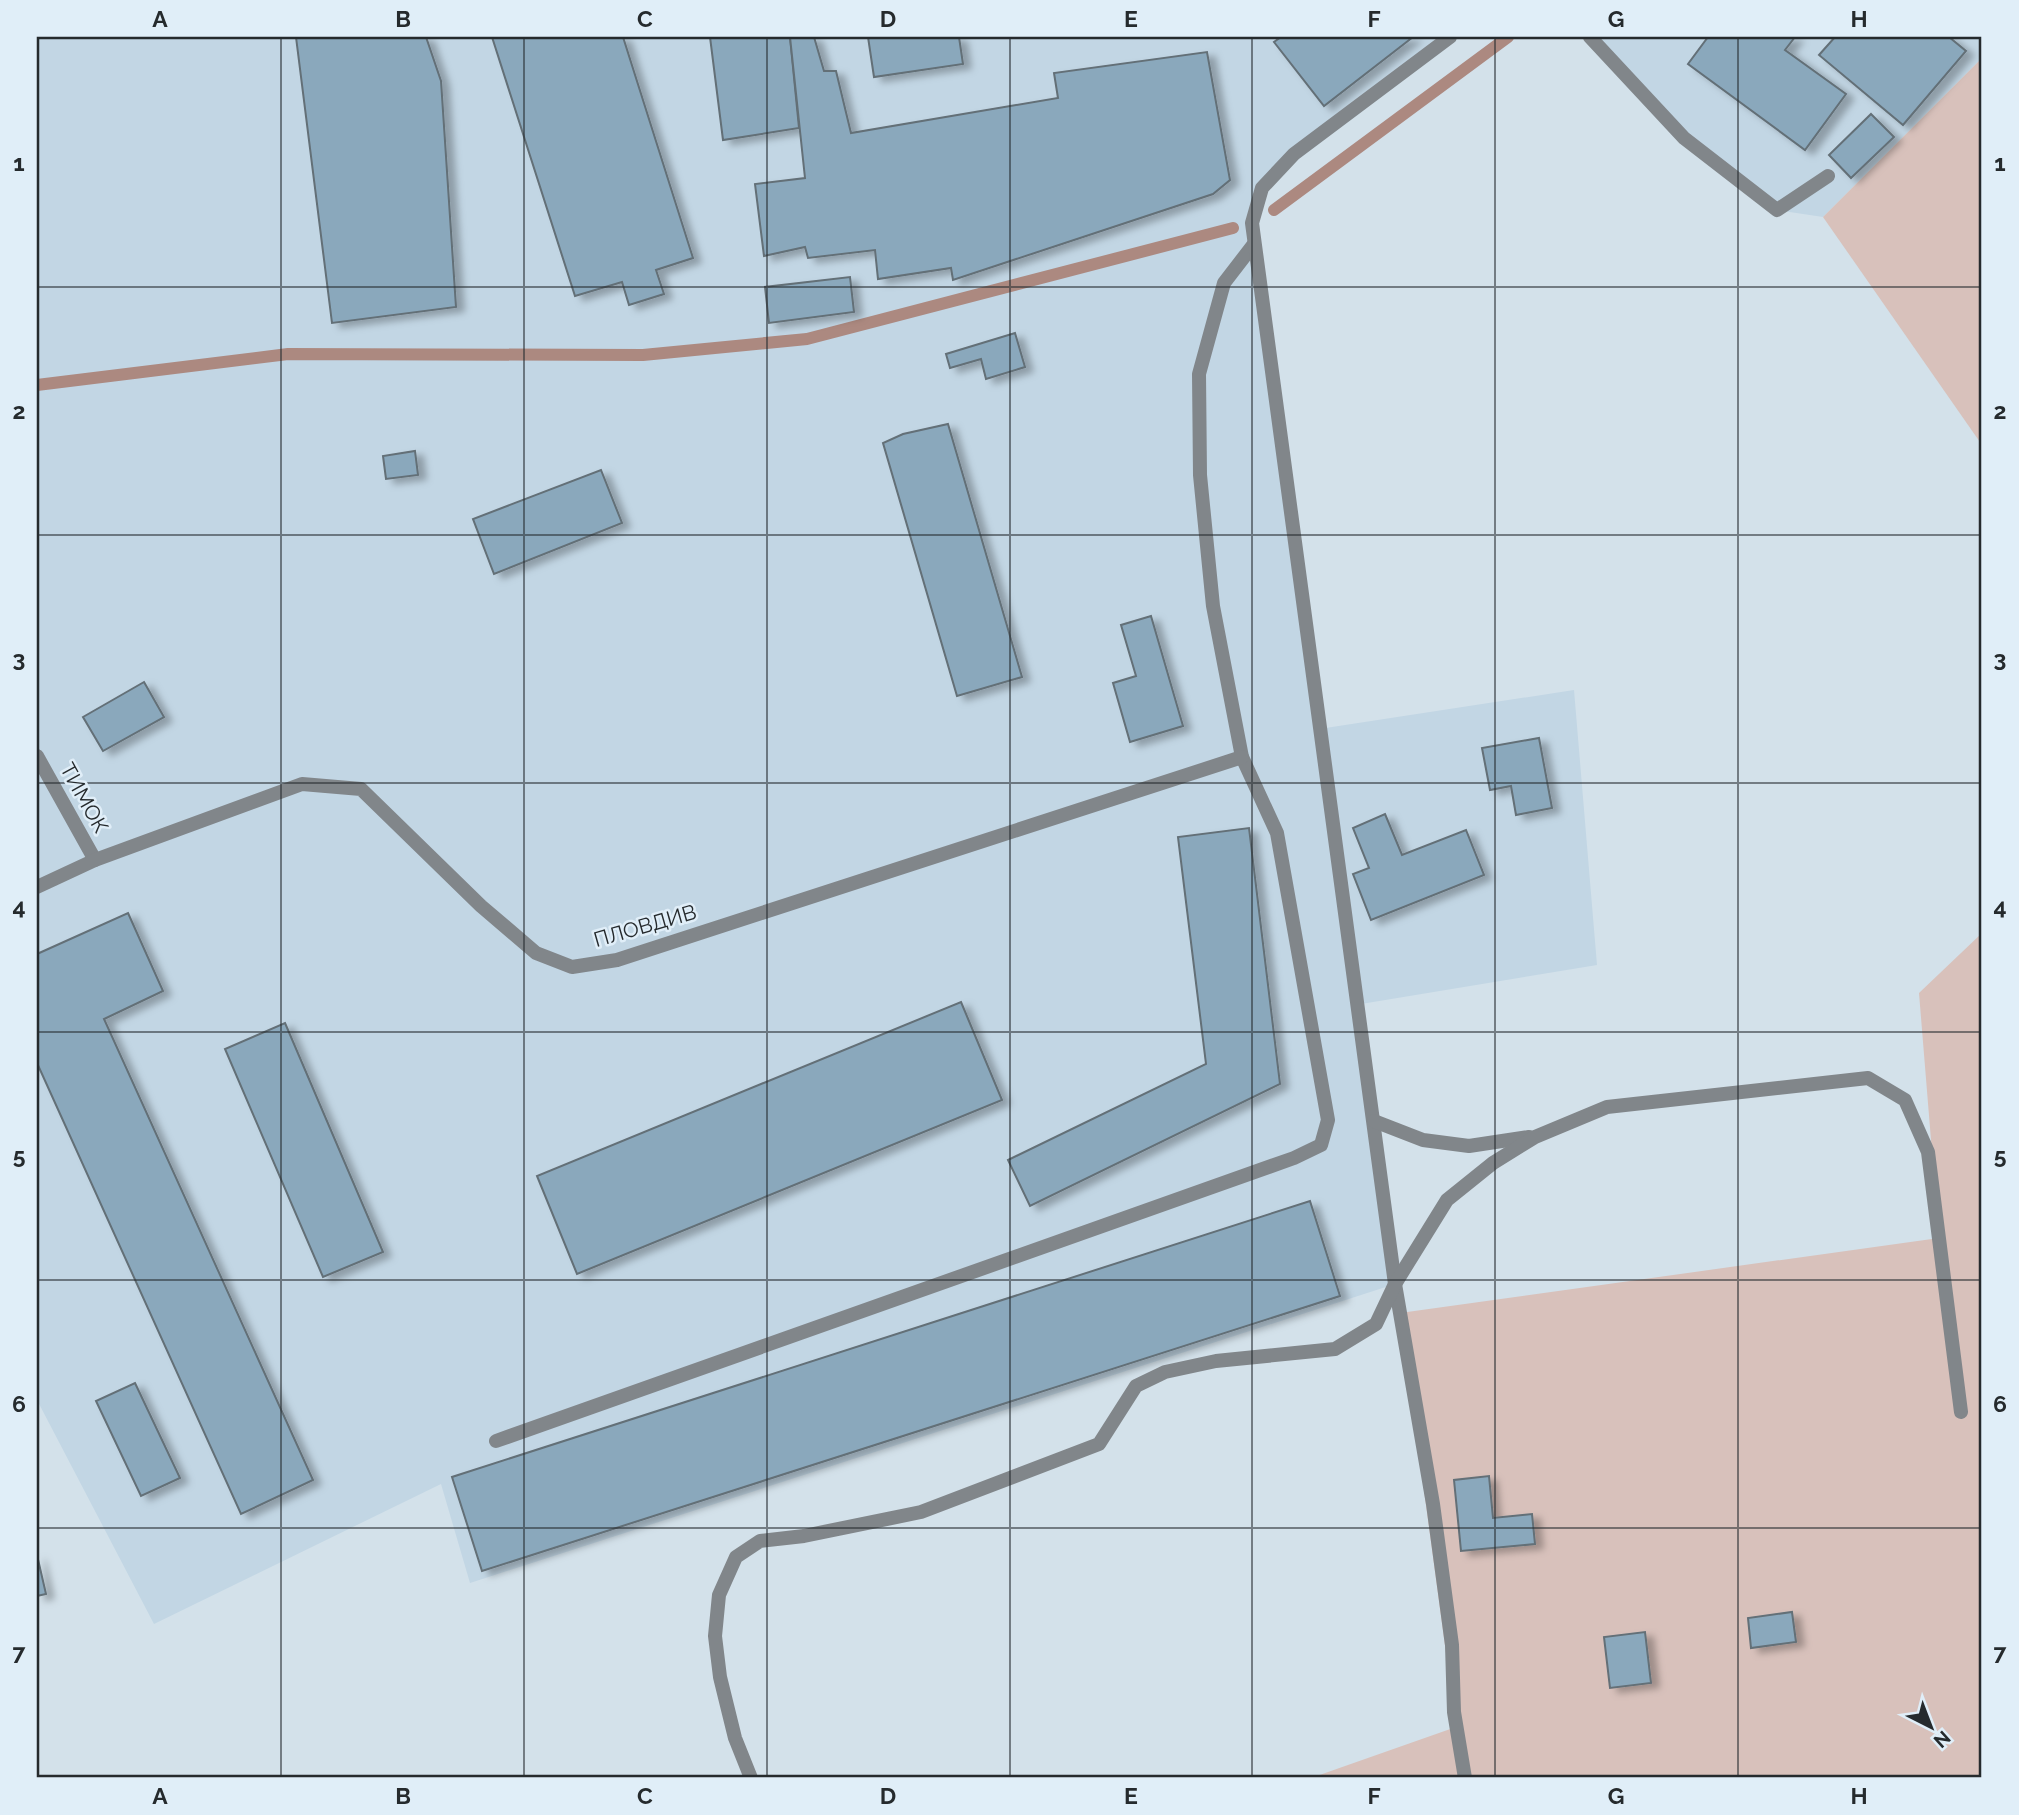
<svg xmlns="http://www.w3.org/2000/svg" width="2019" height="1815" viewBox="0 0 2019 1815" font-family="Raleway,sans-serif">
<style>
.built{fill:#c2d6e4}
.green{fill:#d8c1bb}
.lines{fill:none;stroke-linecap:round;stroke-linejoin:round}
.stream{stroke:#ac8980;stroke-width:12}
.building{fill:#8aa8bc;stroke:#636f77;stroke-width:2;filter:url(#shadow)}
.lane{stroke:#81868a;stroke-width:14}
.street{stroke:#81868a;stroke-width:14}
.grid{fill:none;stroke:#252a2d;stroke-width:2;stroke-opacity:0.55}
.labels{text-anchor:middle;stroke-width:5;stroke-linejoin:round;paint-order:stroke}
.street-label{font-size:21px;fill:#252a2d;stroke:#e0eef8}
.neatline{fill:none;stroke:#252a2d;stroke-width:2.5}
.grid-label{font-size:23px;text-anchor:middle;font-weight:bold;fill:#252a2d}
</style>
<defs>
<filter id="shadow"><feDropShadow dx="8" dy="4.5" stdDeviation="3.5" flood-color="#0004"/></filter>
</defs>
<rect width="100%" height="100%" fill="#d3e1ea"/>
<g class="built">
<path d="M37,37H1450L1262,188L1252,223L1319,729L1574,690L1597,965L1355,1005L1395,1284L470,1583L441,1484L154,1624L37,1400Z"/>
<path d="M1590,37H1982V58L1823,217L1777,210L1684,138Z"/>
</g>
<g class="green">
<path d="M1982,58V445L1823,217Z"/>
<path d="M1982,933V1778H1311L1456,1727L1400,1313L1939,1238L1919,993Z"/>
</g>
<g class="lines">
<g class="stream">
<path d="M1274,210L1508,37"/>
<path d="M37,385L288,354L643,355L807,339L1233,228"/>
</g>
</g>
<g class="building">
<path d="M296,37H426L441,81L456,307L332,323Z"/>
<path d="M492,37H623L693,258L656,270L664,294L629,305L622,282L575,296Z"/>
<path d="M710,37H790L799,128L723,140Z"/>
<path d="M790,37H814L824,71H836L851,133L1058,98L1054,73L1207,52L1230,180L1213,194L953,280L951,268L878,279L875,250L808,258L805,247L764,256L755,184L805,178Z"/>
<path d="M868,37H959L963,64L874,77Z"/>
<path d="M1281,37H1413L1324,106L1274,42Z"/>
<path d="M1708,37H1795L1785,50L1846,94L1805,150L1688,64Z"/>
<path d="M1835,37H1949L1966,51L1903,125L1819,55Z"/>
<path d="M1871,114L1894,137L1851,178L1829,155Z"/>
<path d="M850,277L854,312L769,323L765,287Z"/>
<path d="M1015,333L1025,367L986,379L981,359L950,368L946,354Z"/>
<path d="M948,424L1022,677L957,696L883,443L903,434Z"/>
<path d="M415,451L418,475L386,479L383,456Z"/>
<path d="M601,470L622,523L494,574L473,519Z"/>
<path d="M1151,616L1183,726L1130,742L1113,683L1136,676L1121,625Z"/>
<path d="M144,682L164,717L103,751L83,717Z"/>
<path d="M1539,738L1552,808L1516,815L1511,786L1490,790L1482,748Z"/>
<path d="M1385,814L1402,855L1466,830L1484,875L1371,920L1353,874L1369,868L1353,828Z"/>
<path d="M1249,828L1280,1084L1030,1206L1008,1160L1206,1064L1178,837Z"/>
<path d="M128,913L163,991L104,1019L313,1480L241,1514L37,1063V954Z"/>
<path d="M961,1002L1002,1100L577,1274L537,1176Z"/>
<path d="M285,1023L383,1252L323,1277L225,1049Z"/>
<path d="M1310,1201L1340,1296L482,1571L452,1477Z"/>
<path d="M135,1383L180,1478L141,1496L96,1401Z"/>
<path d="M1489,1476L1493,1518L1532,1514L1535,1544L1461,1551L1454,1480Z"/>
<path d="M37,1555L46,1594L37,1596Z"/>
<path d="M1792,1612L1796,1642L1751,1648L1748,1618Z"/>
<path d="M1645,1632L1651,1683L1610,1688L1604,1637Z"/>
</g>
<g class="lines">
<g class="lane">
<path d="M1590,37L1684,138L1777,210L1828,176"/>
<path d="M496,1441L1294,1158L1321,1145L1328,1120L1277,833L1242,757L1213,606L1200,475L1199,374L1224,283L1254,244"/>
</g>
<g class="street">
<path d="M1450,37L1294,154L1262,188L1252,223L1395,1284L1433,1504L1452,1645L1454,1712L1465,1778"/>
<path d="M37,756L95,860"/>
<path d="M37,887L95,860L302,784L361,789L481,906L536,953L572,967L617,960L1242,757"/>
<path d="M1374,1121L1423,1140L1469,1146L1529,1137"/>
<path d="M751,1778L735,1738L720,1677L715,1636L719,1595L736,1557L760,1541L804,1536L921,1512L1099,1444L1136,1386L1165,1372L1216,1361L1335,1349L1376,1324L1395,1284L1447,1200L1493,1163L1535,1137L1607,1107L1868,1078L1905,1100L1928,1152L1961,1412"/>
</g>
</g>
<path class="grid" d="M281,37V1778M524,37V1778M767,37V1778M1010,37V1778M1252,37V1778M1495,37V1778M1738,37V1778M37,287H1982M37,535H1982M37,783H1982M37,1032H1982M37,1280H1982M37,1528H1982"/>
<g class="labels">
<g class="street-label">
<text transform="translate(84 798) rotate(61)" y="7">ТИМОК</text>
<text transform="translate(645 926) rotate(-16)" y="7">ПЛОВДИВ</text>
</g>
</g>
<rect width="2019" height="1815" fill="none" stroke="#e0eef8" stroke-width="77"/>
<g transform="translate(1931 1727) rotate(138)" stroke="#e0eef8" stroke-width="5" paint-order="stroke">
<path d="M0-5L12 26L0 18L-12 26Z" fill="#252a2d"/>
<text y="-10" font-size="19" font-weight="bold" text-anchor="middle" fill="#252a2d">N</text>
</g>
<rect x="38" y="38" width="1942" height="1738" class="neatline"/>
<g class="grid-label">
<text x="160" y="27">A</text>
<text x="403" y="27">B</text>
<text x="645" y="27">C</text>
<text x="888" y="27">D</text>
<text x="1131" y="27">E</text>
<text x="1374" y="27">F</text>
<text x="1616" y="27">G</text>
<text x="1859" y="27">H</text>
<text x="19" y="171">1</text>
<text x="2000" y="171">1</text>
<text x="19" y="419">2</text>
<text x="2000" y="419">2</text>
<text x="19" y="667">3</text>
<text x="2000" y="667">3</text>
<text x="19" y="915">4</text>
<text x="2000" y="915">4</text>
<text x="19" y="1164">5</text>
<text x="2000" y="1164">5</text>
<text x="19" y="1412">6</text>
<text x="2000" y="1412">6</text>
<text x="19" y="1660">7</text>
<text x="2000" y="1660">7</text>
<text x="160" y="1804">A</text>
<text x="403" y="1804">B</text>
<text x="645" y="1804">C</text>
<text x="888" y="1804">D</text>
<text x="1131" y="1804">E</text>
<text x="1374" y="1804">F</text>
<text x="1616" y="1804">G</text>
<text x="1859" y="1804">H</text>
</g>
</svg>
